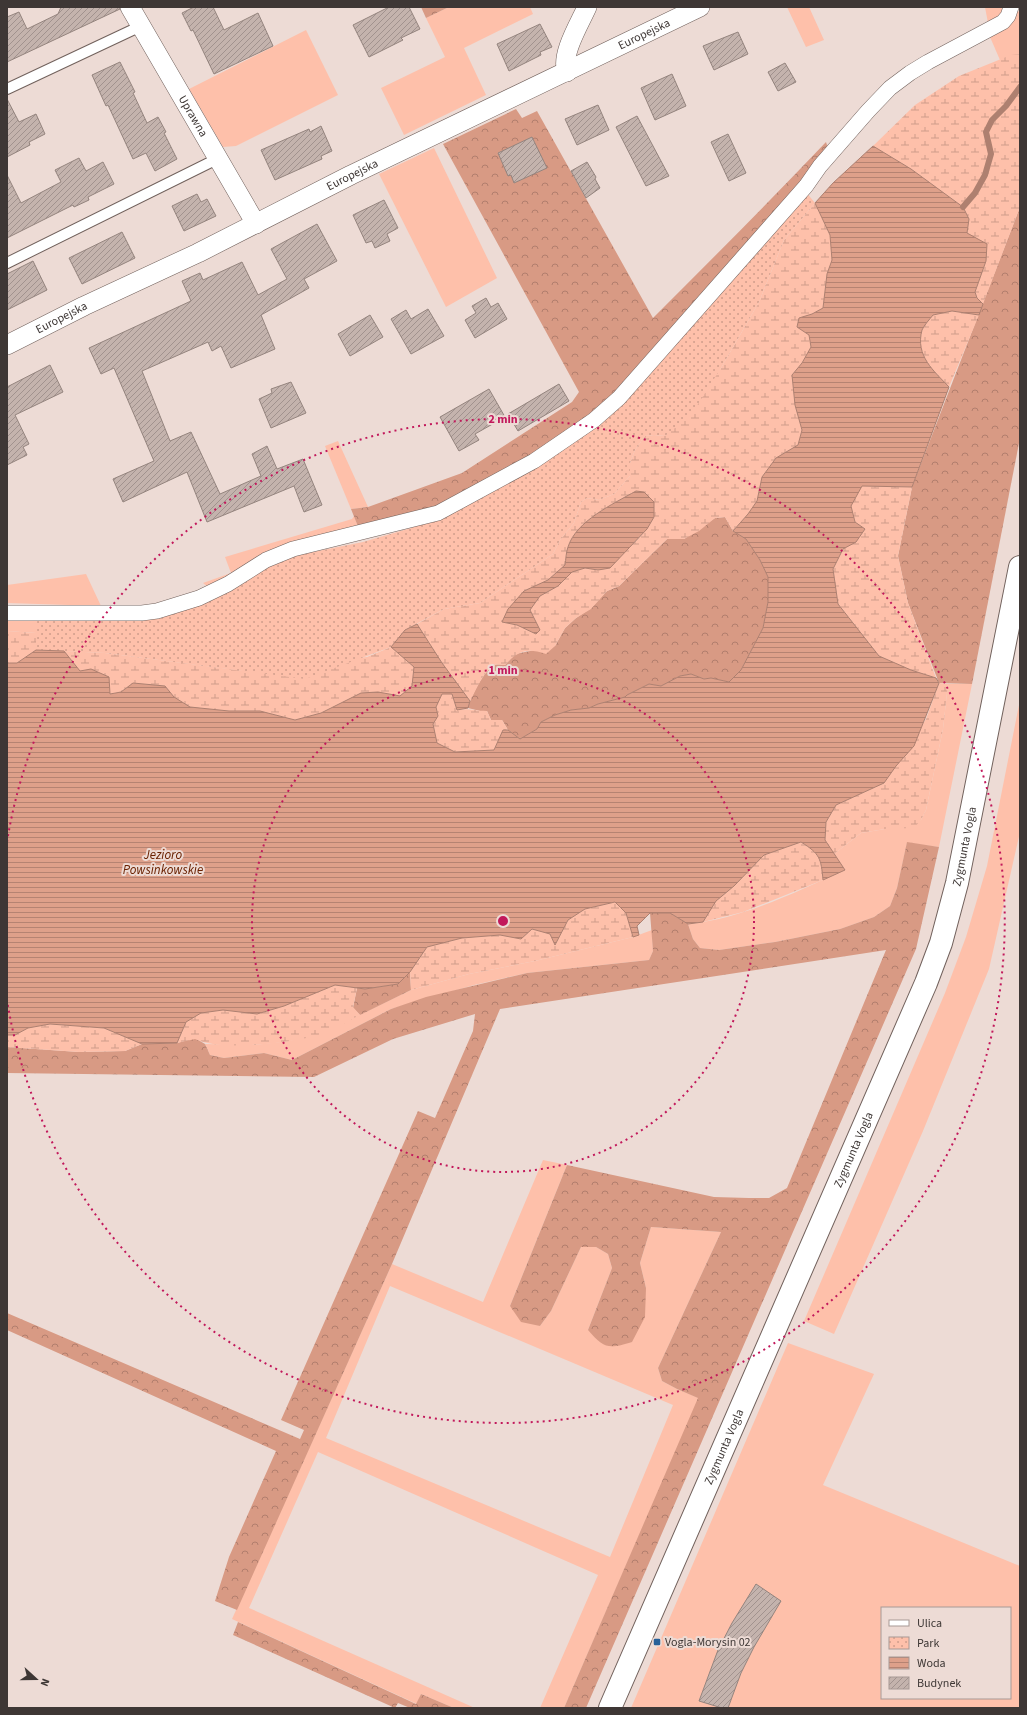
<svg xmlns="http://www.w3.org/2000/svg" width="1027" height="1715" viewBox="0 0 1027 1715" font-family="'Source Sans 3',sans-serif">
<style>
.grass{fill:#fec0aa;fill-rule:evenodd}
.forest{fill:url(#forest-crowns)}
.wetland{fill:url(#wetland-marsh);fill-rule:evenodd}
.park{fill:url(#park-dots)}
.water{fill:url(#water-rules);stroke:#ae8070}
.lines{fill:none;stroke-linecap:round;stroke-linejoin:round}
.stream{stroke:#ae8070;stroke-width:6}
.building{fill:url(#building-hatch);stroke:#94847e}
.service-casing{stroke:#71615c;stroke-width:12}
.pedestrian-casing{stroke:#71615c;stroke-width:16}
.minor-casing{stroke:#71615c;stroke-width:20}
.tertiary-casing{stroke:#71615c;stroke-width:24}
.service{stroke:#fff;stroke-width:10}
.pedestrian{stroke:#fff;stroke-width:15}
.minor{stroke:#fff;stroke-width:19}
.tertiary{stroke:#fff;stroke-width:22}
.ring{fill:none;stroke:#c2185b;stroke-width:2;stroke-dasharray:2 4}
.poi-dot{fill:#276199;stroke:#eddbd5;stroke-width:1.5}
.labels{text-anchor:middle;stroke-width:4;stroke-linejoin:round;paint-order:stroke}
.street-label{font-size:12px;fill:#3e3735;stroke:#eddbd5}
.poi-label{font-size:12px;fill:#3e3735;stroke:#eddbd5;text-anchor:start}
.water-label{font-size:13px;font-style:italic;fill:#6a2101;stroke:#eddbd5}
.centre{fill:#c2185b;stroke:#eddbd5;stroke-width:2}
.ring-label{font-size:12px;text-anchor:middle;font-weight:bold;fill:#c2185b;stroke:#eddbd5;stroke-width:4;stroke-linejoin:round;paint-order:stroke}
</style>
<defs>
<pattern id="forest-crowns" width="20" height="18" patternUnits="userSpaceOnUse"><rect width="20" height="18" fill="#d89a84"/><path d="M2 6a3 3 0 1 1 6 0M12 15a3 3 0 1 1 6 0" fill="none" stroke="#b17e6d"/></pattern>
<pattern id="wetland-marsh" width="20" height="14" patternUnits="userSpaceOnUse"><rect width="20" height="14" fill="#fec0aa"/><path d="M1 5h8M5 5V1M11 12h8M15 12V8" fill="none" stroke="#cf9d8b"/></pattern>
<pattern id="park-dots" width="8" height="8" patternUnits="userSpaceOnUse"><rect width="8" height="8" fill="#fec0aa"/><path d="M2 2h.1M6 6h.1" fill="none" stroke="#cf9d8b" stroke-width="1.8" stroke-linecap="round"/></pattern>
<pattern id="water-rules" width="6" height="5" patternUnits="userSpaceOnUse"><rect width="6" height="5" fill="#dea08a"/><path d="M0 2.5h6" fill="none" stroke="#b58372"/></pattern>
<pattern id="building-hatch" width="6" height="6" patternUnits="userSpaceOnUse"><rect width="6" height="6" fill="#c4b3ad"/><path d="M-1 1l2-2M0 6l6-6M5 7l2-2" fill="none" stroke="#a1928e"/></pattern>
</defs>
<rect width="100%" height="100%" fill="#eddbd5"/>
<g class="grass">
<path d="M449,7H530L533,14L464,48L486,95L404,135L381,88L445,57L426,18Z"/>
<path d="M787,7H809L824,40L806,47Z"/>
<path d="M985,7H1006L1003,17L988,23Z"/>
<path d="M1020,11V54L1000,60L990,37L1016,12Z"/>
<path d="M306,30L338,95L236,146L223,147L189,89Z"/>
<path d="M434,148L497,278L446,307L379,174Z"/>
<path d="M338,441L368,507L351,509L325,446Z"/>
<path d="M354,516L359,529L208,587L203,583L231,573L225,557L352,519Z"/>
<path d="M86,574L101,606L7,603V585Z"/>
<path d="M7,619L36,620V633L7,631Z"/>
<path d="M948,684H972L939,847L907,843L897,888L890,906L874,917L840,929L775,942L719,950L700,948L693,939L688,924C741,919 797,892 844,870L834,854L861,833L885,829L921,820L926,810L943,729Z"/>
<path d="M1020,700V832L989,969L923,1131L834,1334L804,1321L945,993L966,937L987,866Z"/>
<path d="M652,930L653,951L649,960L527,973L474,985L391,1009L292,1060L264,1053L224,1058L210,1055L205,1044L253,1045L289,1041L322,1033L411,990L469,974L535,961L633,937Z"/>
<path d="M543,1160L567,1165L510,1306L540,1326L551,1311L581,1247H596L608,1254L612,1268L588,1330L646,1288L640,1263L651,1227L721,1232L658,1368L662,1381L677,1389L699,1398L564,1708H540L598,1575L318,1452L249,1608L475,1708H454L421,1694L417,1704L232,1619L392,1264L483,1302ZM390,1286L673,1405L610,1557L326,1438Z"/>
<path d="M788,1343L874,1374L823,1485L1020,1566V1708H631ZM882,1608H1010V1698H882Z"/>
</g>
<g class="forest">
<path d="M421,7H449L426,18Z"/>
<path d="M516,109L522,118L537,111L653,318C711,260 769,202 826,142L828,148L796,187L620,390L591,414L530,456L433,509L359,529L351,509L368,507L462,473L572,402L579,392L443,144Z"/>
<path d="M1020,207V438L972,684L939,683L908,603L898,556L912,487Z"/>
<path d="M725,517L733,531L746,539L760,560L768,577V602L763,628L741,670L729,682L711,678L704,679L691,674L680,676L661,686L649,684L627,695L625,697L598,704L589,708L571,710L555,715L541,722L537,729L520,739L508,730L502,720H491L487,711H480L468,708C471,696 484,670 495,665C498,664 502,665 505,665L515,654L555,646L565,628L576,618L591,608L607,591L619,586L667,539H684L715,518Z"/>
<path d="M907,842L939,847L916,949L586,1708H564L698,1398L677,1389L662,1381L658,1368L721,1232L651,1227L640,1263L646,1288L645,1317L632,1342C609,1349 604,1349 588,1330L612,1268L608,1254L596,1247H581L551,1311L540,1326L521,1322L510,1306L567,1165L714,1197L749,1198H769L787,1188L886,950L500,1009L392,1264L237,1610L215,1601L229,1557L276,1451L7,1330V1313L300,1439L304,1430L281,1420L418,1111L435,1118L473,1031L475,1014L393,1039L314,1077L7,1073V1047L79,1052L125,1051L142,1044L177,1043L195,1038L205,1044L210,1055L224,1058L264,1053L292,1060L391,1009L426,997L527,973L649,960L653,951L650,913H670L688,924L693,939L700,948L719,950L775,942L840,929L874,917L890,906L897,888Z"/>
<path d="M410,972L411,990L360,1015L353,1008L357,988L365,989L398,984Z"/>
<path d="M238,1622L416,1704L421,1694L454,1708H410L398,1703L395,1708L233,1635Z"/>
</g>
<g class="wetland">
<path d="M1020,54V207L983,304L977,298L975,292L986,261L967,233L969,219L963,207L911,169L873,146L915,105L959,76L1011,55Z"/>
<path d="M815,203L830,235L832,260L827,274L823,308L812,314L799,318L797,327L809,335L811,347L802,363L792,375L795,405L802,430L798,445L776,458L762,477L757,501L748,514L733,531L725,517L715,518L699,531L684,539H667L619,586L607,591L591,609L576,618L565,628L555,646L546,654C527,648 519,650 505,665C502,665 497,664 495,665C483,671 476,691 470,701L442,663L417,624L444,609L480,603L553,554L560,540L574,523L581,502L587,498L599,500L614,494L630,476V463L635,450L645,436L654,435L665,436L721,368L759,302L784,240ZM636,491L654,517C638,544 624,552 598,570L585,568L572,572L558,586L540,596L530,610L540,630L536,634L517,625L502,622L524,591L548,580L565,565C566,559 566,552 568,547C576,521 613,504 636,491Z"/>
<path d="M952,311L979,315L949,387C934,371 915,356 922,330C924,325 930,319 933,315Z"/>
<path d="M862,486L912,487L898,556L908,603L936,678L911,670L879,656L838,604L833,569L843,549L856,542L865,529L855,522L850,506Z"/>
<path d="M7,631L36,633V650L17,663H7Z"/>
<path d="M391,647L414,667L412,686L400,696L378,692L361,693L321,713L295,720L260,711H229L190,707L174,697L165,686L133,683L121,692L109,694L80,672L64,651L105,653L245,671L367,657Z"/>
<path d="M939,683L948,684L943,729L926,810L921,820L914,828L885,829L861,833L834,854L825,840L826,822L836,805L884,783L926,719Z"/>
<path d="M442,694H452L457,710C469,708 475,711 487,711L491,720H502L508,730H503L494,750L455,752L437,743L433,724L438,716L436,707Z"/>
<path d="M801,842C820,854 821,858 823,880L743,912L703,922L716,901L734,886L764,855Z"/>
<path d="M615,902L626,913L633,937L535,961L469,974L411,990L410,972L427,947L462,938L500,935L521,939L532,929L550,934L555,945L568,920L585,909Z"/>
<path d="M335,985L357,988L353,1007L360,1015C348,1021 335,1029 322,1034C293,1043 221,1052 195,1039L177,1043L186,1022L201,1013L223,1010L257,1014L284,1006Z"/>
<path d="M50,1024L104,1028L142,1044L125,1051L79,1052L7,1047V1035H15L28,1028Z"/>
</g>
<path class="park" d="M806,192L815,203L784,240L759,302L721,368L691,415L665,436L654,435L645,436L635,450L630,463V476L614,494L599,500L587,498L581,502L574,523L560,540L553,554L480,603L444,609L405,630L391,647L305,679L105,653L36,650V620L151,618L280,561L303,554L363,542L411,528L475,500L605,419Z"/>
<g class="water">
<path d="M873,146L911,169L963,207L969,219L967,233L987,244L986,261L975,292L977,298L983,304L979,315L952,311L933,315C930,319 924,325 922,330C915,356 934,371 949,387L912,487L862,486L851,506L855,522L865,529L856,542L843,549L833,569L838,604L879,656L911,670L936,678L939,683L914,746L896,766L884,783L836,805L826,822L825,840L845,870L823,880C821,858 820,854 801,842L764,855L734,886L716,901L703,922L688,924L670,913H650L637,926L639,935L633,937L626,913L615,902L585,909L568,920L555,945L550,934L532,929L521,939L500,935L462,938L427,947L410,972L398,984L365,989L335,985L284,1006L257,1014L223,1010L201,1013L186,1022L177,1043L142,1044L104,1028L50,1024L28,1028L15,1035H7V663H17L36,650L64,651L80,671L91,669L109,677L110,694L121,692L133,683L165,686L174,697L190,707L229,711H260L295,720L321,713L361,693L378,692L400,696L412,686L414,667L391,647L405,630L417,624L442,663L470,701L468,708L457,710L452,694H442L436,707L438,716L433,724L437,743L455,752L494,750L503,730H508L520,739L537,729L541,722L555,715L571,710L589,708L598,704L625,697L627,695L649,684L661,686L680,676L691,674L704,679L711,678L729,682L741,670L763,628L768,602V577L760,560L746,539L733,531L748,514L757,501L762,477L776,458L798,445L802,430L795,405L792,375L802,363L811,347L809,335L797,327L799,318L812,314L823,308L827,274L832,260L830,235L815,203L833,183Z"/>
<path d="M636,491L644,492L654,502V517L647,529L610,568L598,570L585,568L572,572L558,586L540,596L530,610L540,630L536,634L517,625L502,622L508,609L524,591L548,580L565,565C566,559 566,552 568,547C576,521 613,504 636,491Z"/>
</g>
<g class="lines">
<path class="stream" d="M963,207L975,193L985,175L991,154L986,132L992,120L1006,106L1020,87"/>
</g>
<g class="building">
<path d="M61,7H119L120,9L7,62V17L19,12L27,29L58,14Z"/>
<path d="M194,7H213L224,30L258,13L273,46L214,74L193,30L191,31L182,13Z"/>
<path d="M389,7H409L420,29L401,38L403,40L369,57L353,25Z"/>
<path d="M540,24L552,47L540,52L541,55L509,71L497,44Z"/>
<path d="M738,32L748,54L714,70L703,46Z"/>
<path d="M120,62L135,92L133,93L147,123L158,117L166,132L164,133L177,159L155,171L146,153L133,159L108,105L106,106L92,75Z"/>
<path d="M785,63L796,82L778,91L768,72Z"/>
<path d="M672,74L686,106L655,120L641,88Z"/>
<path d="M7,99L19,122L36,114L45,134L29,142L30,145L7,157Z"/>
<path d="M598,105L609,130L577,145L565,119Z"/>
<path d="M637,116L669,176L646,186L616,127Z"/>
<path d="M321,126L332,151L321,156L322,159L275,180L261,150L309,129L310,132Z"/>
<path d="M728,134L746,173L729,181L711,142Z"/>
<path d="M532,137L547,168L514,183L511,175L508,176L498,153Z"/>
<path d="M79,158L86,171L103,162L114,184L88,197L89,200L74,207L73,205L7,238V175L21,203L61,182L55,170Z"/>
<path d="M587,162L596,177L595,179L600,188L586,198L571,171Z"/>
<path d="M197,194L201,202L207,199L216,216L184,231L172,206Z"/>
<path d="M384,200L398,228L387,234L390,241L375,248L372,241L366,243L353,215Z"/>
<path d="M317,224L337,261L304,279L309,288L261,315L275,349L231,368L221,346L212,351L208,342L142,371L170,441L191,432L220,494L261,476L252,454L267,446L277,469L303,459L322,505L304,512L294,486L207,522L187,472L123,502L113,479L154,461L114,368L101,374L89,348L191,301L182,281L200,273L203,280L242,262L258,295L287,279L271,249Z"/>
<path d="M122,232L135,258L82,284L69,258Z"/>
<path d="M33,261L47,290L7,310V274Z"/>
<path d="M486,298L491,307L498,303L507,319L475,338L465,320L476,313L472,306Z"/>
<path d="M428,309L444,336L411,354L391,319L406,310L411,319Z"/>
<path d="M370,315L383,337L350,356L338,334Z"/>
<path d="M50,365L63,392L15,415L29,444L23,447L27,455L7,465V387Z"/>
<path d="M291,382L306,413L271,428L259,399L272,393L271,389Z"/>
<path d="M559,384L569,401L518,431L508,414Z"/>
<path d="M489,389L505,417L475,434L479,440L459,451L440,417Z"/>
<path d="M756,1584L781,1601L754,1647L741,1673L728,1708H722L699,1701L718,1650L732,1623Z"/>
</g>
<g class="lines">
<defs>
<g id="service">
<path d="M7,89L141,26"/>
<path d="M7,263L219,158"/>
</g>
<path id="pedestrian" d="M7,613H142L157,611L199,598L228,584L266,560L293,549L438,513L534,461L594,420L619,398L806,186L820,166L868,111L890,88L910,73L928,62L1003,22L1008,16L1011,7"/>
<g id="minor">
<path id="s1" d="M130,7L256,224"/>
<path d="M567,72C560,55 580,23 587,7"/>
<path id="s2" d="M7,345L84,306L198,253L351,175L700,7"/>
</g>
<g id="tertiary">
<path id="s3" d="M610,1708L926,983L941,943L957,883L1020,567"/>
</g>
</defs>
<use href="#service" class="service-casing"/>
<use href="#pedestrian" class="pedestrian-casing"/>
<use href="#minor" class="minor-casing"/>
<use href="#tertiary" class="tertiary-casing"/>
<use href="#service" class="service"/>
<use href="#pedestrian" class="pedestrian"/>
<use href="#minor" class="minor"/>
<use href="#tertiary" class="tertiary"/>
</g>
<g class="ring">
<circle cx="503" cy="921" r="251"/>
<path d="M7 842A502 502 0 1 1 7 1000"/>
</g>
<rect class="poi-dot" x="653" y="1638" width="8" height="8" rx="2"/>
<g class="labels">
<g class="street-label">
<text dy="4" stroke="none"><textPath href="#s2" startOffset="709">Europejska</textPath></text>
<text dy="4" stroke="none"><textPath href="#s1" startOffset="126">Uprawna</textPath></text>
<text dy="4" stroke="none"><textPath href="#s2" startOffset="385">Europejska</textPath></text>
<text dy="4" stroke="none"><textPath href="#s2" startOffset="61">Europejska</textPath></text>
<text dy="4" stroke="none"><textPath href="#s3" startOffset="933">Zygmunta Vogla</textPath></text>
<text dy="4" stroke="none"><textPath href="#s3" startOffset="609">Zygmunta Vogla</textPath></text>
<text dy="4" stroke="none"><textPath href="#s3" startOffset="285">Zygmunta Vogla</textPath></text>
</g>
<g class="poi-label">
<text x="665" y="1646">Vogla-Morysin 02</text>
</g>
<g class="water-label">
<text x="163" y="859">Jezioro<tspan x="163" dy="15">Powsinkowskie</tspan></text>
</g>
</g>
<circle cx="503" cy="921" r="6" class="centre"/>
<g class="ring-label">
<text x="503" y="423">2 min</text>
<text x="503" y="674">1 min</text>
</g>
<rect width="1027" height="1715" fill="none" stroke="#3e3735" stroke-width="16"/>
<rect x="881" y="1607" width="130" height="92" fill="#eddbd5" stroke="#a79995"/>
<rect x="889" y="1620" width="20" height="6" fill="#ffffff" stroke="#a79995"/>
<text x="917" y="1627" font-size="12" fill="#3e3735">Ulica</text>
<rect x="889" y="1637" width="20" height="12" fill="url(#park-dots)" stroke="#a79995"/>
<text x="917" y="1647" font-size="12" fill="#3e3735">Park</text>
<rect x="889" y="1657" width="20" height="12" fill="url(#water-rules)" stroke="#a79995"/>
<text x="917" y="1667" font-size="12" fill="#3e3735">Woda</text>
<rect x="889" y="1677" width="20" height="12" fill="url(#building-hatch)" stroke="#a79995"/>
<text x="917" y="1687" font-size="12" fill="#3e3735">Budynek</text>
<g transform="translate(36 1679) rotate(111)" stroke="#eddbd5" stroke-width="3" paint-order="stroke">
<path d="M0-3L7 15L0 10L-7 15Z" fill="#3e3735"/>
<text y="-6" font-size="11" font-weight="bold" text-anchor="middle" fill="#3e3735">N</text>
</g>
</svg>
